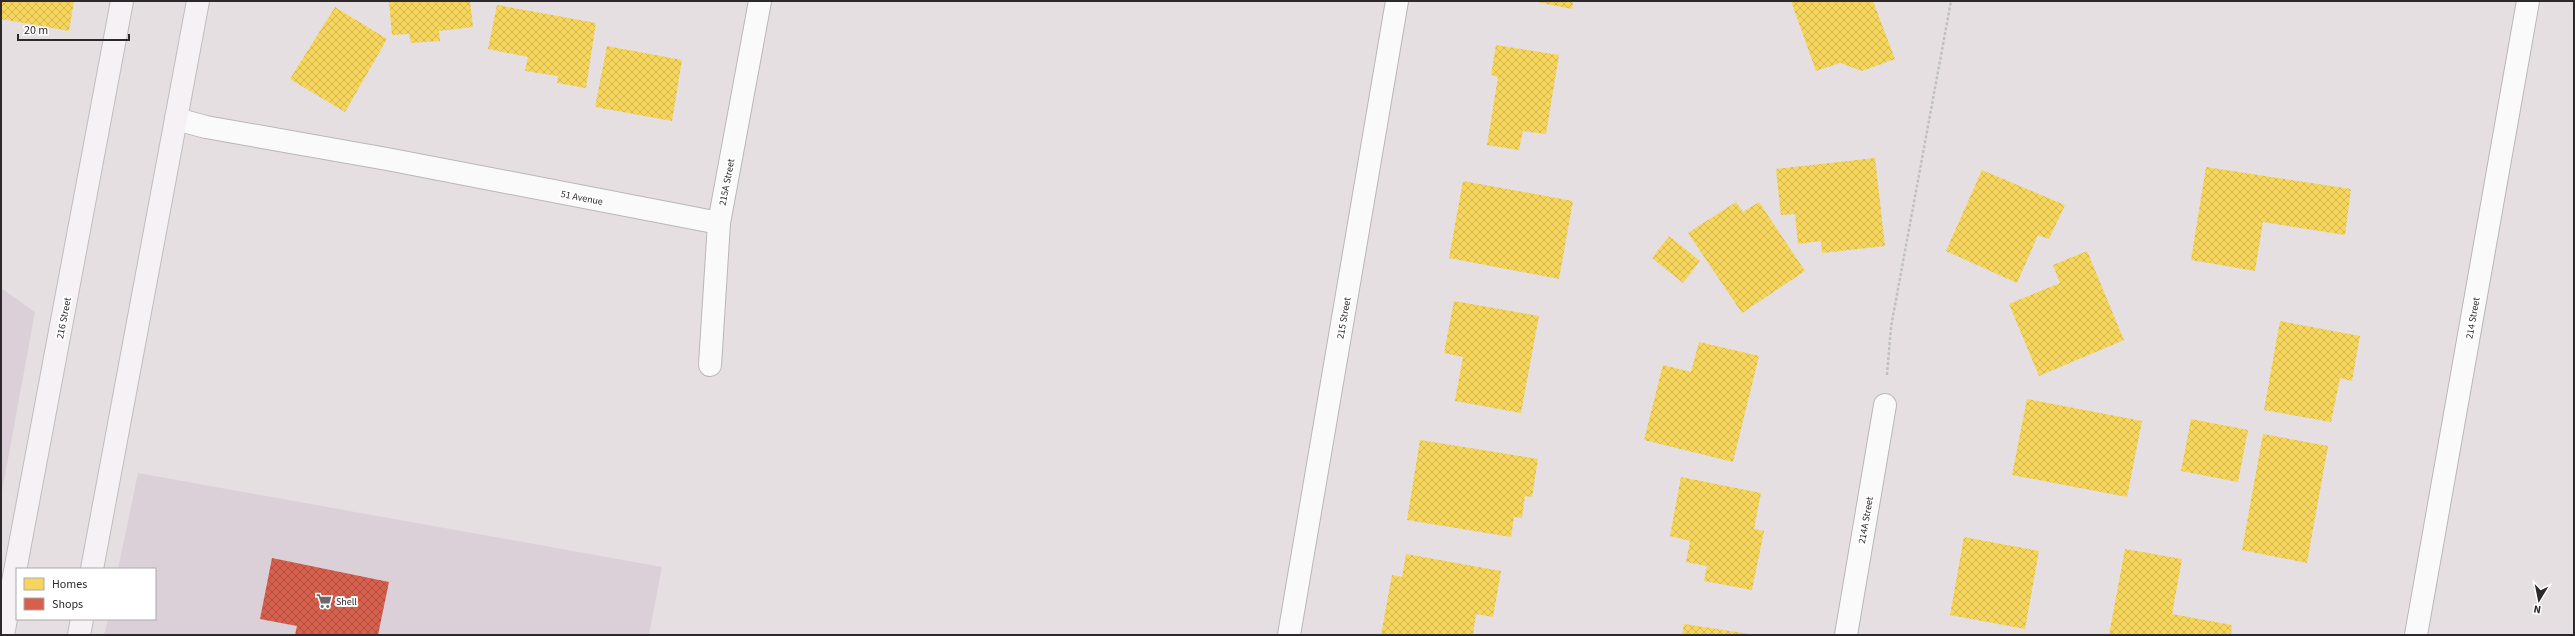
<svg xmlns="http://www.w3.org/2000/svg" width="2575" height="636" viewBox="0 0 2575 636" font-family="'Source Sans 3',sans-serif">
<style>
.built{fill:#dcd0d8}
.homes{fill:url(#homes-cross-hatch)}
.shops{fill:url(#shops-cross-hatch)}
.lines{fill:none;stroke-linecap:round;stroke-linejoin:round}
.minor-casing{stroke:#bab6b8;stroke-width:24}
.major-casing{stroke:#c0bdbe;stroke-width:24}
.path{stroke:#c1c0c1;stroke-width:2.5;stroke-dasharray:3 2;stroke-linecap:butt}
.minor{stroke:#fbfafb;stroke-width:22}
.major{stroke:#f6f1f4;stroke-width:22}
.labels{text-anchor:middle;stroke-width:4;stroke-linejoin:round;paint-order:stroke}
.street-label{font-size:10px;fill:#2d282b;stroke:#fff}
.poi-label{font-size:10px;fill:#2d282b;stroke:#fff;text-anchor:start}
</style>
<defs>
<pattern id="homes-cross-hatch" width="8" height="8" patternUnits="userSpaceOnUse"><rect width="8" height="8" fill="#f6d55c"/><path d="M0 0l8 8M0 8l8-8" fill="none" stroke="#d3b750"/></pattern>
<pattern id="shops-cross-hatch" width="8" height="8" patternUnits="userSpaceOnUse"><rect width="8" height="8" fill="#d6604d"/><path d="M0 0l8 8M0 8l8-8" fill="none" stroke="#ae4f40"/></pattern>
</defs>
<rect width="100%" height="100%" fill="#e5dfe2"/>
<g class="built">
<path d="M1,288L35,312L1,497Z"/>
<path d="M138,473L662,567L649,635H104L108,619H155V569H118Z"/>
</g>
<g class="homes">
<path d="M1,1H74L69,31L1,19Z"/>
<path d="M389,1H470L473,27L439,31L440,41L411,43L409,34L392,35Z"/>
<path d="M1532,1H1573L1572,9Z"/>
<path d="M1791,1H1873L1895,59L1862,71L1840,63L1816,71Z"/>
<path d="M497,5L596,23L586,88L557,83L558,76L525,71L528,57L488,49Z"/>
<path d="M335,7L387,39L345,112L290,79Z"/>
<path d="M1496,45L1559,55L1546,134L1523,131L1519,150L1487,145L1498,77L1491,75Z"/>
<path d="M607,46L682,60L672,121L595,107Z"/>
<path d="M1875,158L1885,246L1822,253L1821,241L1798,244L1795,214L1781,215L1776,169Z"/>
<path d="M2206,167L2351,189L2345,235L2263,222L2255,271L2191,260Z"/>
<path d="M1982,170L2065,205L2049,239L2038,235L2017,283L1946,251Z"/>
<path d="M1463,181L1573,201L1559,279L1449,258Z"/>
<path d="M1736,202L1743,212L1759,202L1805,271L1742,313L1688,233Z"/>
<path d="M1669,236L1700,261L1683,283L1652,258Z"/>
<path d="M2087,251L2124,340L2039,376L2009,304L2060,283L2053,265Z"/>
<path d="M1454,301L1539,316L1521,413L1455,401L1463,357L1444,353Z"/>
<path d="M2280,321L2360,336L2352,381L2340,378L2331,422L2264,410Z"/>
<path d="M1699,342L1759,356L1733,462L1644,440L1663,365L1691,372Z"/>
<path d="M2027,399L2142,421L2127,497L2012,475Z"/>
<path d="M2191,419L2248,430L2238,482L2181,471Z"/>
<path d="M2263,434L2328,446L2307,563L2242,550Z"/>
<path d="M1420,440L1538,459L1532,497L1525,496L1522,518L1514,517L1511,537L1407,520Z"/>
<path d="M1681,477L1761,493L1754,529L1764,531L1752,590L1704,581L1707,566L1686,562L1690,541L1670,536Z"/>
<path d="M1964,537L2039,551L2025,629L1950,615Z"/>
<path d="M2125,549L2182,559L2172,614L2232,625L2231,635H2109Z"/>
<path d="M1406,554L1501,571L1493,617L1476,614L1473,635H1381L1392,575L1402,577Z"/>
<path d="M1684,624L1750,634V635H1682Z"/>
</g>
<path class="shops" d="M272,558L389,582L378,635H295L297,626L260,619Z"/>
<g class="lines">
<defs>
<g id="minor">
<path d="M176,119L206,127L387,159L719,223"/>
<path d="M710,365L719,223L760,1"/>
<path d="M1289,635L1397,1"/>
<path d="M1846,635L1885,405"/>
<path d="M2416,635L2528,1"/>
</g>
<g id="major">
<path d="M92,569L198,1"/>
<path d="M3,635L122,1"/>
<path d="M79,635L82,619"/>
</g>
</defs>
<use href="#minor" class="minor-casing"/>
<use href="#major" class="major-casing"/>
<path class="path" d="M1887,375L1891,327L1951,1"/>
<use href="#minor" class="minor"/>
<use href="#major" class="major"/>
</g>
<defs>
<symbol id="supermarket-bare" viewBox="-9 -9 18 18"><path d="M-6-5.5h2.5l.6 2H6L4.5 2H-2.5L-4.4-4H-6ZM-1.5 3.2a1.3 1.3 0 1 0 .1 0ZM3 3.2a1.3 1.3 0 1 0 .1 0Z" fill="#6d686b" stroke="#fff" stroke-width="2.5" paint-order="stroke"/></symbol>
</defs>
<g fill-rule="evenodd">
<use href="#supermarket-bare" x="313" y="590" width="22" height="22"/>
</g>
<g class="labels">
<g class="street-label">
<text transform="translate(726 182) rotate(-79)" y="4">215A Street</text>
<text transform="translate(582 197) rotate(11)" y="4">51 Avenue</text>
<text transform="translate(63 318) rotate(-79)" y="4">216 Street</text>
<text transform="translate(1343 318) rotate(-80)" y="4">215 Street</text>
<text transform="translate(2472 318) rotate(-80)" y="4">214 Street</text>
<text transform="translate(1865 520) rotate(-80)" y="4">214A Street</text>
</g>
<g class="poi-label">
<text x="336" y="605">Shell</text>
</g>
</g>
<rect width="2575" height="636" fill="none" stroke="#2d282b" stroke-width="4"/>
<rect x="16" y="568" width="140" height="52" fill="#ffffff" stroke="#aba9aa"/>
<rect x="24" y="578" width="20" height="12" fill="#f6d55c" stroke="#aba9aa"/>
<text x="52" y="588" font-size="12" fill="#2d282b">Homes</text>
<rect x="24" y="598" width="20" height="12" fill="#d6604d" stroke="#aba9aa"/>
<text x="52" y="608" font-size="12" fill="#2d282b">Shops</text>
<g transform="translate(2539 600) rotate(190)" stroke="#ffffff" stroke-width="3" paint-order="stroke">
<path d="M0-3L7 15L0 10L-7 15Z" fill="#2d282b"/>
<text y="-6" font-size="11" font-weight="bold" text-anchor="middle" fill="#2d282b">N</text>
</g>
<path d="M18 34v6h111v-6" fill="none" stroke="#2d282b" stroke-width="2"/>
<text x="24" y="34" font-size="12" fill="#2d282b" stroke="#ffffff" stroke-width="3" paint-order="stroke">20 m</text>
</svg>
